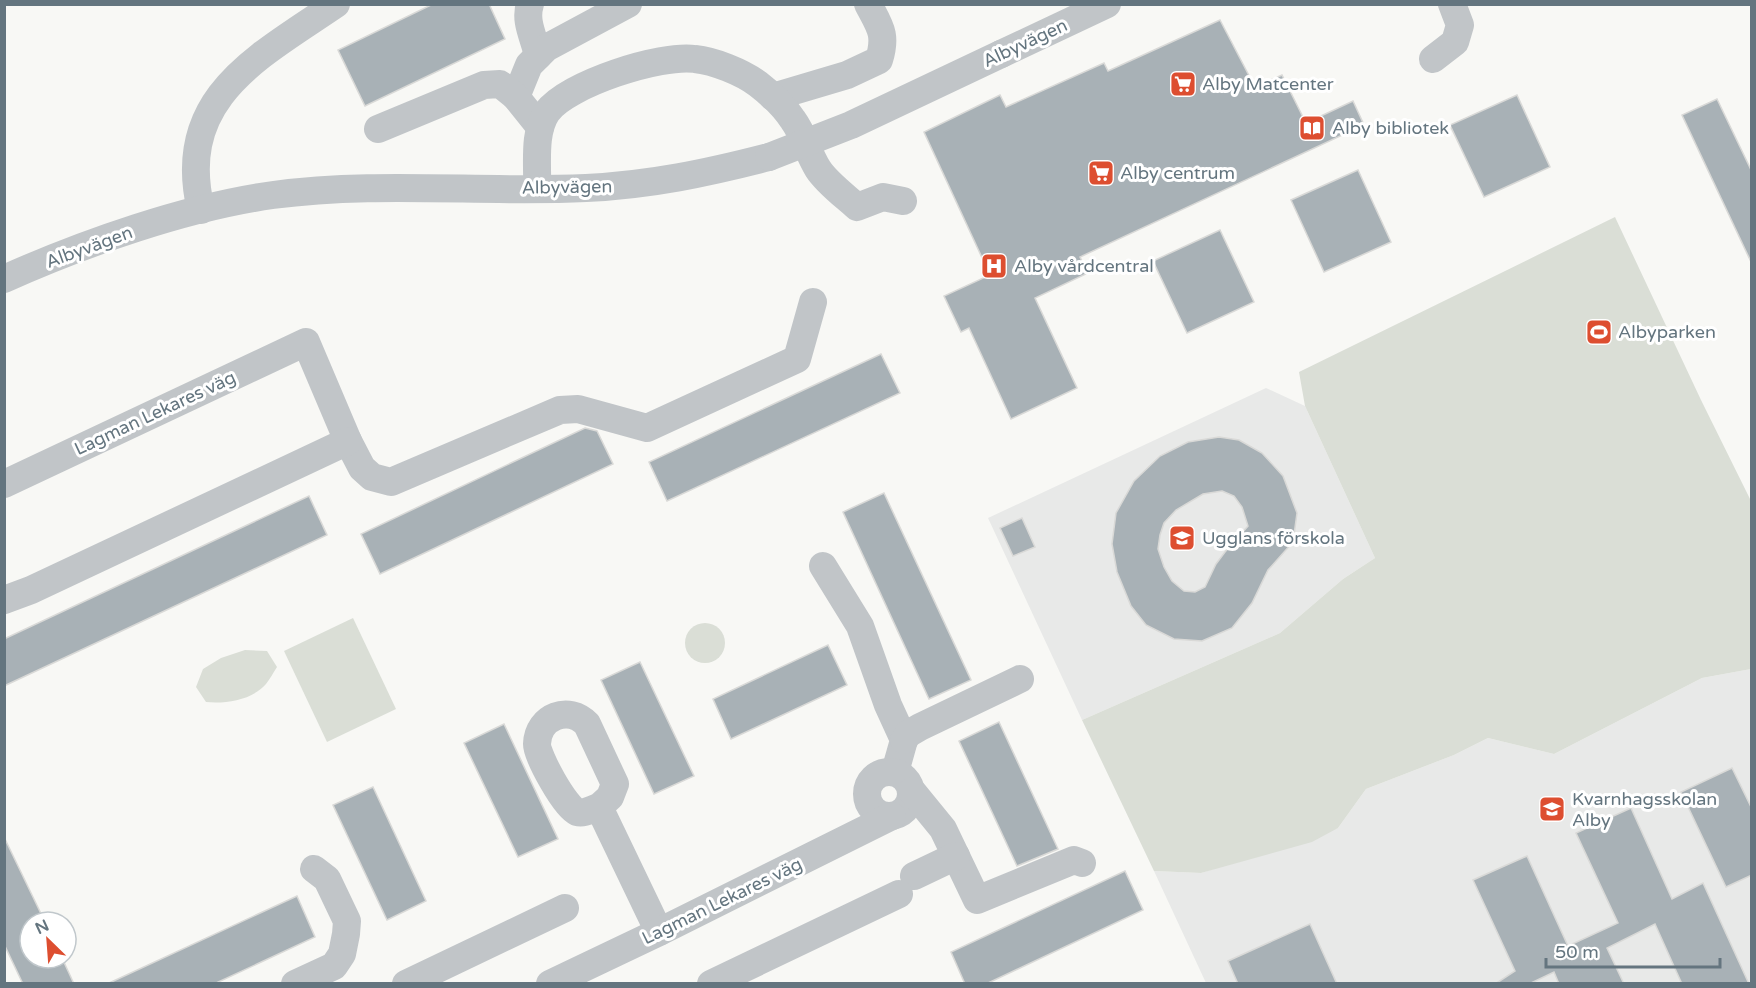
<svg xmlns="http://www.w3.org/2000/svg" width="1756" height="988" viewBox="0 0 1756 988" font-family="'Varela Round',sans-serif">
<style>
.built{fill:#e8e9e8}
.green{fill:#daded6}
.building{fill:#a8b1b6;stroke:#d9d9d7;stroke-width:1.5;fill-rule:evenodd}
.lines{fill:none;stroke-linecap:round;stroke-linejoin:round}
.minor{stroke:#c1c5c8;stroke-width:28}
.minor-bridge{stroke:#c1c5c8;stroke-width:28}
.labels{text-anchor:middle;stroke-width:6;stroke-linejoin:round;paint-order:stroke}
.street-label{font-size:18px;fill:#64757f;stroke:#fff}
.poi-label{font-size:18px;fill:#64757f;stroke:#fff;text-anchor:start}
</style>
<rect width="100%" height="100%" fill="#f8f8f5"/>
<g class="built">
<path d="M1266,388L1305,406L1375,558L1343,579L1280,633L1082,720L988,518Z"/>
<path d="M1751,669V983H1206L1154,871L1201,873L1338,828L1366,789L1454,755L1488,738L1554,754L1702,678Z"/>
</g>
<g class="green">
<path d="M1615,217L1701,400L1751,501V669L1702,678L1554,754L1488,738L1454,755L1366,789L1338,828L1312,842L1201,873L1154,871L1082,720L1280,633L1343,579L1375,558L1305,406L1299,372Z"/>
<path d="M353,618L396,709L327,742L284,651Z"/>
<circle cx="705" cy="643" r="20"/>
<path d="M245,650L267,651L277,667C273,673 270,679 266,684C252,700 226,704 206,702L196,687L203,669L221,658Z"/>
</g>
<g class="building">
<path d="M433,4H489L505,39L365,106L338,50Z"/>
<path d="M1220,20L1255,87L1282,75L1306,123L1353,101L1364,125L1080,257L1088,273L1035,298L1077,388L1011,419L969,328L961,332L944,296L990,275L924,132L1000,95L1006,107L1104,63L1108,71Z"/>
<path d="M1517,95L1550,167L1484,197L1450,125Z"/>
<path d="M1717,99L1752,172V264L1682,115Z"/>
<path d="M1358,170L1391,242L1324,272L1291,200Z"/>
<path d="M1220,230L1254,302L1187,333L1153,261Z"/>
<path d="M881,354L900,393L667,501L649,462Z"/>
<path d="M585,428L597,431L613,464L380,574L361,534Z"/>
<path d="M1219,437L1239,440L1262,453L1283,476L1297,513L1293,542L1268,570L1252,603L1232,628L1202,641L1174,639L1146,625L1131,606L1117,572L1112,544L1116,513L1134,481L1160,456L1188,442ZM1222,491L1234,496L1242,507L1248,526L1225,552L1216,564L1205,587L1195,592L1184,591L1172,581L1164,567L1158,549L1160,535L1164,523L1176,510L1203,494Z"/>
<path d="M884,493L971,680L929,699L843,512Z"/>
<path d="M309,496L327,535L4,686V639Z"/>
<path d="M1022,518L1035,547L1013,556L1000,528Z"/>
<path d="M828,645L847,685L731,739L713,699Z"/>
<path d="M640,662L694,776L654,794L601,680Z"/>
<path d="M999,722L1058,849L1017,866L959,741Z"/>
<path d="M504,724L558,839L518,857L464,743Z"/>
<path d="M1732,768L1752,809V875L1726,887L1681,792Z"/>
<path d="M373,787L426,901L387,920L333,805Z"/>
<path d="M1631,808L1672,899L1703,883L1749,984H1682L1655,924L1607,948L1624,984H1559L1554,972L1529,984H1495L1515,971L1473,880L1527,856L1568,946L1618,923L1576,833Z"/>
<path d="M4,837L45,922H30V958H62L74,984H23L4,944Z"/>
<path d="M1125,871L1143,910L986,984H965L951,952Z"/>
<path d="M297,896L315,937L214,984H107Z"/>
<path d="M1310,924L1337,984H1238L1228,961Z"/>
</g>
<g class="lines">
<g class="minor">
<path d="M530,4C524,22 535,39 538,56"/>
<path d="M1001,54L1107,4"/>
<path d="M1433,59L1455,42L1460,25L1452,4"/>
<path d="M516,97L529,65L546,48L628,4"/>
<path d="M773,97L847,75L879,60C887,34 880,27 868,4"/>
<path d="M378,129L484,85L500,84L516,97L540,127"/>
<path d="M537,188C538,165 533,133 547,112C567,84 661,54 695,59C714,61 742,72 758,84C771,94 784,106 793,120C804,135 808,153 818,169C827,183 845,196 857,207L883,197L903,201"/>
<path d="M201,210C174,98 257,58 336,4"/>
<path d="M4,279C84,243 187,207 273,195C377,181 482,193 586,188C650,185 707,173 769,157"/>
<path d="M4,484L306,342L348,441L362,468L372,477L391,482L560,410L578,409L647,428L797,359L813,302"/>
<path d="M823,566L860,626L888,705L904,740L895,772"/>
<path d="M4,600L31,590L348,441"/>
<path d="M904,740L908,734L920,727L1020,679"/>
<circle cx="889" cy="794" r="22"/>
<path d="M912,791L943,829L977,900L1074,860L1082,863"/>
<path d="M599,807C592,809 584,814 577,812C565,807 537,756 537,744C538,716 569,705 587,724L615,784L610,797L599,807L659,932"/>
<path d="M914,876L956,856"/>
<path d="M295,984L334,966L342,954L346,934L347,921L327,879L314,869"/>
<path d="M406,984L565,908"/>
<path d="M550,984L659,932L892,816"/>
<path d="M711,984L899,894"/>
</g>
<path class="minor-bridge" d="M769,157L851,125L1001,54"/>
</g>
<defs>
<symbol id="supermarket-square" viewBox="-11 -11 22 22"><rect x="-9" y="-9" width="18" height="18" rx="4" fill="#dd4e30" stroke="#fff"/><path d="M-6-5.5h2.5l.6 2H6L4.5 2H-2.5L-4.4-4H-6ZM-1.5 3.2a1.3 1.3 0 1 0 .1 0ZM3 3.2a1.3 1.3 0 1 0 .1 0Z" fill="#fff"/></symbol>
<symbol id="library-square" viewBox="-11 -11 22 22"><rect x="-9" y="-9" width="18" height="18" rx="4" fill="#dd4e30" stroke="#fff"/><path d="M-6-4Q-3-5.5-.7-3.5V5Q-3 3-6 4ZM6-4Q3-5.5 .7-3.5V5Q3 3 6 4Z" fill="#fff"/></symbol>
<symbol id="hospital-square" viewBox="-11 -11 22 22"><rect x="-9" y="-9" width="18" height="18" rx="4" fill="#dd4e30" stroke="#fff"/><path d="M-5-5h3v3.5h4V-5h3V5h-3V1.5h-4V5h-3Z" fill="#fff"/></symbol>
<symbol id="stadium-square" viewBox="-11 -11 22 22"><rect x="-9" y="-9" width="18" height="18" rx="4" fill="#dd4e30" stroke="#fff"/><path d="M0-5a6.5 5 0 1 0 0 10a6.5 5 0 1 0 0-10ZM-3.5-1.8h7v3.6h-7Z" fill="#fff"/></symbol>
<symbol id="school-square" viewBox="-11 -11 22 22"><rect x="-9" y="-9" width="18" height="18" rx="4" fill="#dd4e30" stroke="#fff"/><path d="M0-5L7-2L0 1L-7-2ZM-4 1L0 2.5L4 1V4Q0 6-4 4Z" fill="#fff"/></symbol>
</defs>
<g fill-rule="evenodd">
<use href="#supermarket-square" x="1168" y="69" width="30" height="30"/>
<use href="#library-square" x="1297" y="113" width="30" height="30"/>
<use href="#supermarket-square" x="1086" y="158" width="30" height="30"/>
<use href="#hospital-square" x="979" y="251" width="30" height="30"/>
<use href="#stadium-square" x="1584" y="317" width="30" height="30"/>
<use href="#school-square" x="1167" y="523" width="30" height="30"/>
<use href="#school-square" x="1537" y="794" width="30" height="30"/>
</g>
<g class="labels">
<g class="street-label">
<text transform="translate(1025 43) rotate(-25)" y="6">Albyvägen</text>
<text transform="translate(567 187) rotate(-1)" y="6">Albyvägen</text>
<text transform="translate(89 247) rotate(-20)" y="6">Albyvägen</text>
<text transform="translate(155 413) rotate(-25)" y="6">Lagman Lekares väg</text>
<text transform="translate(722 901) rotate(-26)" y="6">Lagman Lekares väg</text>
</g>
<g class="poi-label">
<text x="1202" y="90">Alby Matcenter</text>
<text x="1332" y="134">Alby bibliotek</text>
<text x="1120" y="179">Alby centrum</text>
<text x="1014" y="272">Alby vårdcentral</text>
<text x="1618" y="338">Albyparken</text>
<text x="1202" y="544">Ugglans förskola</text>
<text x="1572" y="805">Kvarnhagsskolan<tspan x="1572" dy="21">Alby</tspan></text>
</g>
</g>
<rect width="1756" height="988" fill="none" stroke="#64757f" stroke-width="12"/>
<g transform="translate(48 940) rotate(335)"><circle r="28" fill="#ffffff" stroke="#c1c8cc" stroke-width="1.5"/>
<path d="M0-4.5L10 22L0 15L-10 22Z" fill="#dd4e30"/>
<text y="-9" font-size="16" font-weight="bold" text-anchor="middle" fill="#64757f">N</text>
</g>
<path d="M1546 958v9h174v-9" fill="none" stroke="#64757f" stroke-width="3"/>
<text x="1555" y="958" font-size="18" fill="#64757f" stroke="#ffffff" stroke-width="4.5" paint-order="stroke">50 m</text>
</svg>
